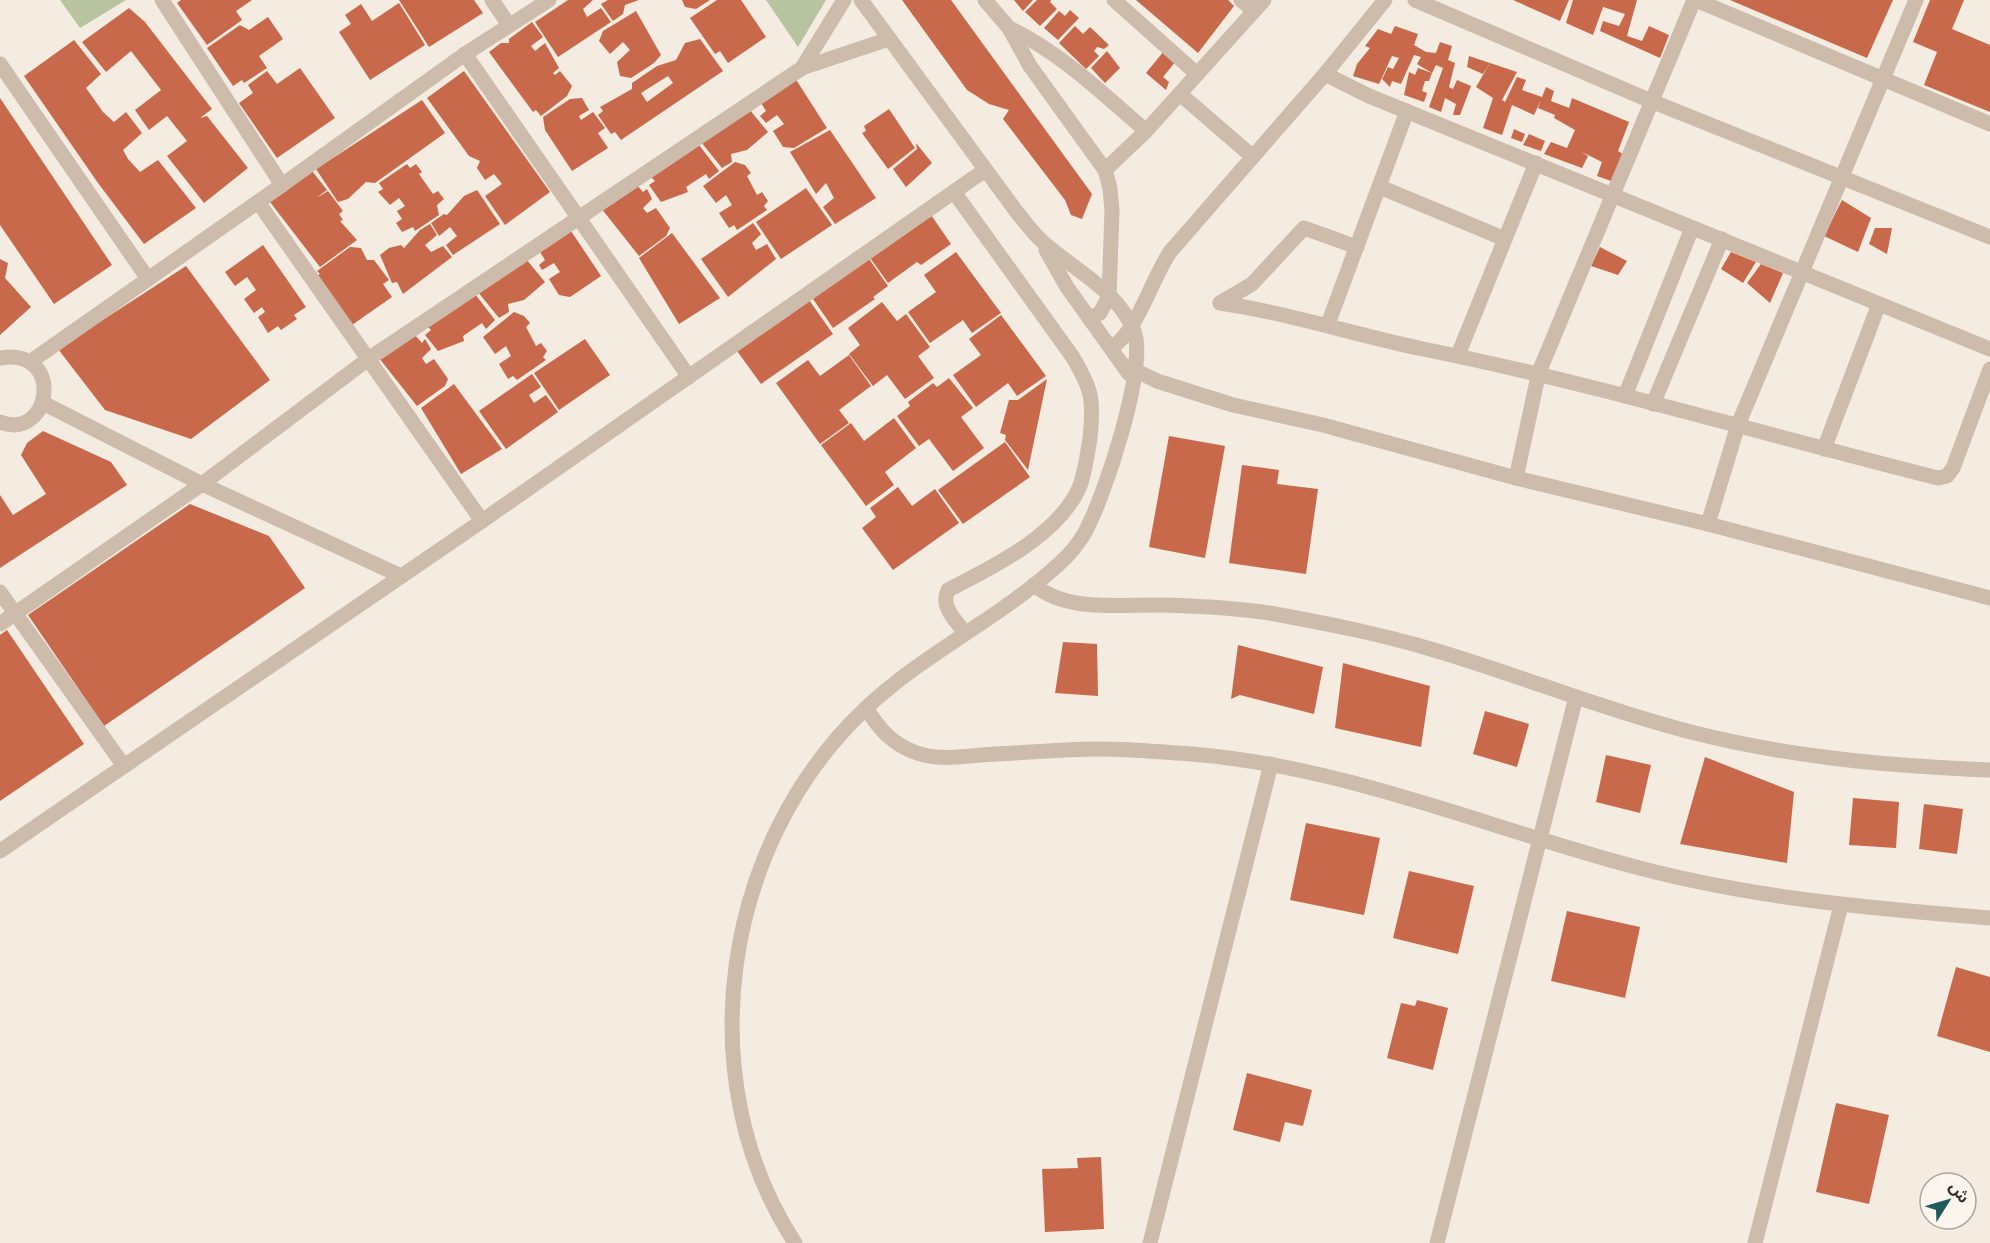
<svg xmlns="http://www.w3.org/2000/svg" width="1990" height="1243" viewBox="0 0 1990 1243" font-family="'DM Sans','Noto Sans Arabic',sans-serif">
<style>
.green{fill:#b8c4a0}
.building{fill:#c8694b;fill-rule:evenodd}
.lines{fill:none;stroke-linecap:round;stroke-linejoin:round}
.minor{stroke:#cdbbac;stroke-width:15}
</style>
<rect width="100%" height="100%" fill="#f4ebe1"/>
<g class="green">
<path d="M60,0H126L80,28Z"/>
<path d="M766,0H826L798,47Z"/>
</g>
<g class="building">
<path d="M181,0H252L236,11L242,20L207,45L177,3Z"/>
<path d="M399,0H474L483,13L429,47Z"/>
<path d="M568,0H593L583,9L587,17L601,8L611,22L558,57L535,22Z"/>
<path d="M608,0H639L625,5L623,14L613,21L601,4Z"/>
<path d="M682,0H710L696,9L685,7Z"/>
<path d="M717,0H741L766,37L728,63L720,51L715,54L690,18Z"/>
<path d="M902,0H951L1092,194L1082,219L1071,215L1065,200L1003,119L1009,110L989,104L967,90Z"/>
<path d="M1014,0H1033L1023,11Z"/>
<path d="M1037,0H1051L1050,2L1057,9L1040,26L1025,12Z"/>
<path d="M1136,0H1228L1234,6L1198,53Z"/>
<path d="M1513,0H1569L1560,21Z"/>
<path d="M1573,0H1637L1627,36L1642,41L1649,26L1669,35L1660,58L1600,31L1603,21L1619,26L1625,14L1603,7L1593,35L1566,23Z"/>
<path d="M1730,0H1893L1867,58Z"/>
<path d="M1930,0H1964L1952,29L1990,45V112L1924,85L1937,52L1913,42Z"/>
<path d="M399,3L425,45L370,80L339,32L351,24L345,15L361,4L372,21Z"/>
<path d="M129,8L145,22L212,109L200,118L207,116L248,168L204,203L167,156L187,141L167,116L149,130L135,110L161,90L131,51L106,72L82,42Z"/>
<path d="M1070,10L1079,18L1058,40L1044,28L1059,11L1065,16Z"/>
<path d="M636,11L661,55L654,63L631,78L620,76L617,62L630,50L623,42L610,54L599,41L603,31Z"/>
<path d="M268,17L283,39L259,56L267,68L244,83L242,80L233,86L207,48L240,25L249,30Z"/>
<path d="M532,22L543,37L531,46L535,51L545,43L559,68L553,73L555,75L560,71L572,86L567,96L541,116L536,110L533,112L489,52L501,43H509V39Z"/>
<path d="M1075,26L1083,34L1090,27L1109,45L1104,49L1097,47L1094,51L1099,56L1086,69L1059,43Z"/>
<path d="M1395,26L1418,34L1414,45L1426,52L1436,53L1440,42L1452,46L1448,60L1455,63L1449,87L1453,89L1457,80L1471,86L1460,115H1453L1456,104L1445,98L1441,112L1429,107L1443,68L1436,65L1432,73L1417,64L1421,57L1414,55L1401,84L1392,81L1390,87L1382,79L1388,67L1393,69L1399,58L1392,56L1379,84L1353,76L1357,64L1370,48L1365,46L1378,29L1391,34Z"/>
<path d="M700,39L723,71L621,140L615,132L611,134L598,115L603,111L600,107L632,89V83L657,66L676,60L685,43ZM668,76L673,83L647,102L641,93Z"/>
<path d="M74,40L101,74L86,88L103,112L114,122L126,112L142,133L123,150L128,159L140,172L158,160L196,208L144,244L98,183L24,76Z"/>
<path d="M1107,51L1120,68L1105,83L1091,68Z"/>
<path d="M1164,51L1176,61L1163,77L1169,82L1166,90L1146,73Z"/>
<path d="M1469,56L1490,63L1483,74L1467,67Z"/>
<path d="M1490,63L1517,72L1502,100L1505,102L1517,77L1526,80L1522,90L1542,97L1546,87L1554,91L1551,101L1569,108L1572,98L1629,122L1618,151L1623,154L1611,181L1597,176L1602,162L1588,155L1581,152L1588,156L1582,168L1544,154L1551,142L1567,148L1575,130L1554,118L1555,115L1538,108L1541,100L1534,115L1512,105L1502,135L1483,128L1493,98L1476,87Z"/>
<path d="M300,68L335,118L277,158L239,103L253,93L248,85L267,71L277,84Z"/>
<path d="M1418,68L1432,73L1429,81H1425L1422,91L1427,93L1424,102L1404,95L1409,72L1415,75Z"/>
<path d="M464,71L550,192L505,225L485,196L502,184L494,174L485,180L477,168L480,161L469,156L427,98Z"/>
<path d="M795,78L827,128L794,148L783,147L773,131L784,124L777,115L766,123L760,116L766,111L761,103Z"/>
<path d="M0,98L112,265L54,304L0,225Z"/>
<path d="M582,98L589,110L579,116L581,120L593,112L605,128L598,133L608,148L572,171L545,130L543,117L570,99Z"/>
<path d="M422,100L445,133L375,183L366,182L348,199L338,202L316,169Z"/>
<path d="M749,109L768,132L747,150L731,154L732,162L722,168L701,142Z"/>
<path d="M889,109L915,148L888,169L862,133L866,131L864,126Z"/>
<path d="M1514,129L1525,134L1522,142L1511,138Z"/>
<path d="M830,130L876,198L835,224L823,207L834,198L826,183L816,194L790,152Z"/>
<path d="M1529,134L1545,141L1541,151L1523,145Z"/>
<path d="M916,143L932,163L906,187L893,169L917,149Z"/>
<path d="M699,145L719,171L709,179L706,174L686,187L688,192L661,202L649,185L655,181L651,177Z"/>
<path d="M735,162L745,165L751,173L747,176L757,195L762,192L768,201L764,206L767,210L737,230L734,225L729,228L719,213L732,205L726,195L716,203L703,186Z"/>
<path d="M407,164L410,168L416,164L422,172L419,174L433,194L438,191L444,199L437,205L439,215L415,231L413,227L402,232L396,223L402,219L397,211L405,206L399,198L390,205L378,192L383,189L379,183Z"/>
<path d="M312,171L327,190L316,198L328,191L343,211L339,214L343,220L340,221L357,240L320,267L270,202Z"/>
<path d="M636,184L643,192L647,189L652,199L643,208L647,213L656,208L670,228L666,236L639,256L601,208Z"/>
<path d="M806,188L832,225L781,259L756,222Z"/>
<path d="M477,190L500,224L453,255L446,245L457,236L450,227L439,236L431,223L444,214L447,215L464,196Z"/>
<path d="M1842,200L1871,218L1858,252L1824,236Z"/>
<path d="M929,212L951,244L921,265L917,262L888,283L868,255Z"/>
<path d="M753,223L761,234L752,243L756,250L767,244L776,259L728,297L701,259Z"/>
<path d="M430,224L437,235L425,245L431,252L443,246L452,257L403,294L397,282L392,283L380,255L389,248L401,245L404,248L420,230Z"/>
<path d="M1875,228H1892L1887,254L1869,244Z"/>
<path d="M571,231L601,276L570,297L559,295L549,279L560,272L554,263L542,270L539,265L545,260L540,252Z"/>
<path d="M672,233L720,298L679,324L639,258Z"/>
<path d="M263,245L306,307L294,315L297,319L281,330L278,326L268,333L258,317L265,312L262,307L254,313L244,299L256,290L247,277L235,286L225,272Z"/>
<path d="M350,247L361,248L367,260H374L389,280L383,284L392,297L352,325L316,276L320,274L317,271Z"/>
<path d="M1600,247L1627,261L1618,275L1591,266Z"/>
<path d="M956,252L1001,313L972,333L963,320L930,343L908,312L936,292L924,275Z"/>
<path d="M1731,252L1756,262L1743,283L1721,269Z"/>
<path d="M867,256L888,286L873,297L875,299L833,328L811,296Z"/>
<path d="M0,259L8,263L5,278L31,307L0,335Z"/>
<path d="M526,259L545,282L524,300L508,304L509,312L499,318L478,292Z"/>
<path d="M1761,264L1783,273L1770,303L1747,283Z"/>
<path d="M186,266L270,380L191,439L105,410L58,349Z"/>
<path d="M475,294L495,320L486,329L482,323L463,336L464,341L438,351L425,335L431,330L427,326Z"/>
<path d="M809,300L833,334L761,384L737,351Z"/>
<path d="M882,302L897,321L906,314L930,347L918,356L934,378L905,399L887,375L873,386L849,354L860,345L848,328Z"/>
<path d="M514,312L524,316L530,323L526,327L536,346L541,343L547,351L543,357L546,360L517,380L513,376L508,379L499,364L511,356L506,346L495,354L483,337Z"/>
<path d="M1001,315L1046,376L1017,396L1008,383L976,407L953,375L981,355L969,339Z"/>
<path d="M414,334L422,343L425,339L431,349L422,358L426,364L434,359L448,379L445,386L417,406L379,358Z"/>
<path d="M585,339L610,375L559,410L534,373Z"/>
<path d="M849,355L871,386L839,410L849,423L820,444L776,383L808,360L820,376Z"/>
<path d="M532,374L541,387L529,395L534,403L546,395L558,412L506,449L479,411Z"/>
<path d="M949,378L973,408L961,417L984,448L953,471L929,439L919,446L897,416L910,406L908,402L933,383L937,387Z"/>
<path d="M1047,379L1028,470L1005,440L1006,435L1000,433L1009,400H1018Z"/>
<path d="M454,384L502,449L461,474L421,408Z"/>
<path d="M894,418L916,448L885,472L894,485L866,506L821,445L851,423L864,441Z"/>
<path d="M43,431L111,462L127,485L0,568V495L13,515L46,494L21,455L27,443Z"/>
<path d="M1169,436L1225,446L1205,558L1149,547Z"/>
<path d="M1005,442L1030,477L963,524L938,490Z"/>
<path d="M1242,465L1279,470L1277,484L1318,489L1306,574L1229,563Z"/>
<path d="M898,487L912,506L935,489L959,523L893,570L862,528L876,517L870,508Z"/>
<path d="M190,504L269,536L305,588L104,726L28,615Z"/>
<path d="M7,630L84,744L0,801V635Z"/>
<path d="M1063,642L1097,644L1098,696L1055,693Z"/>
<path d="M1238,645L1323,667L1314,714L1240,695L1231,699Z"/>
<path d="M1343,663L1430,686L1421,747L1335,728Z"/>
<path d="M1485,711L1529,724L1517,767L1473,754Z"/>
<path d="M1606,755L1651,765L1640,813L1596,802Z"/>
<path d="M1705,757L1794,792L1787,863L1680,844Z"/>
<path d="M1853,798L1899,802L1896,848L1849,845Z"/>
<path d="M1924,804L1963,809L1957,854L1919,849Z"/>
<path d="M1306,823L1380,838L1364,915L1290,900Z"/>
<path d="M1409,871L1474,886L1458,954L1393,938Z"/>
<path d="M1567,911L1640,927L1625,998L1551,981Z"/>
<path d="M1956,967L1990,977V1052L1937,1036Z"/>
<path d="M1417,1000L1448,1008L1433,1070L1387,1058L1401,1003L1415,1006Z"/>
<path d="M1247,1073L1312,1090L1303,1126L1285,1122L1280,1142L1233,1130Z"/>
<path d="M1836,1103L1889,1115L1869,1204L1816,1192Z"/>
<path d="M1101,1157L1104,1229L1045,1232L1042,1169L1078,1168L1077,1158Z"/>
</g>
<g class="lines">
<g class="minor">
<path d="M162,0L282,185L465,54L549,0"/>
<path d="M492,0L509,25"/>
<path d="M985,0L1009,28L1030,66L1105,170L1110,188L1112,211L1109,296L1100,313L1089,318"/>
<path d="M1114,0L1197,74"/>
<path d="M1241,0L1254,11"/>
<path d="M1415,0L1651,101L1990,237"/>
<path d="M1696,0L1990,124"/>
<path d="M1009,28C1061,53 1102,93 1146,131"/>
<path d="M465,54L689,377"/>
<path d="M0,64L148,279"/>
<path d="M802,68L889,39"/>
<path d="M1325,74L1369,96L1990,349"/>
<path d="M1180,94L1253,157"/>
<path d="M1105,170L1146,131L1264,0"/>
<path d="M1380,187L1505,239L1458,355"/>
<path d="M954,192L1072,356C1092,389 1094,399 1090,438C1088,452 1085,469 1081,483C1063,533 993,567 948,590C940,607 955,619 965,633"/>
<path d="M258,202L482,521L985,170"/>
<path d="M1505,239L1536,163"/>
<path d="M1046,250L1067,287L1129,374"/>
<path d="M1220,303C1289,313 1355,335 1423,349C1597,384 1766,435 1938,478L1947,476L1953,468L1990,369"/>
<path d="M1220,303L1252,284L1304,228L1357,247"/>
<path d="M1328,324L1407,111"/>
<path d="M1111,348C1138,331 1151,280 1170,252L1325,74L1385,0"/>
<path d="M0,358C66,347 51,442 0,422"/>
<path d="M30,362L282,185"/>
<path d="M1124,365L1157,381L1233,405L1323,425L1516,478L1708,524L1990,598"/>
<path d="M1625,396L1692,228"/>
<path d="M43,403L202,484L401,576"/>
<path d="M1653,404L1722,239"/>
<path d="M1824,449L1879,304"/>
<path d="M1516,478L1539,372L1694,0"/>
<path d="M1708,524L1738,425L1916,0"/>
<path d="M1034,585C1068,613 1120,604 1162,605C1199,606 1239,608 1275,614C1329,624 1381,634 1434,650C1519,675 1601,709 1687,731C1787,757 1888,766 1990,770"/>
<path d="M0,592L124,766"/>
<path d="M0,624L202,484L367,360L802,68L844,0"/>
<path d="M866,708C879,729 893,745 917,753C936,760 962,757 981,755C1018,753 1055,750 1092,749C1124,748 1159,752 1191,754C1341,766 1478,824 1621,863C1742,897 1865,908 1990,918"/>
<path d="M0,851L482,521"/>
<path d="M795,1243C687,1078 723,843 865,709C925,652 1001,618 1060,563C1069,555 1078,544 1084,534C1104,499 1148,366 1134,331C1119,292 1075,270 1045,244C1034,235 1025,222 1016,211L861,0"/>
<path d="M1150,1243L1271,764"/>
<path d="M1437,1243L1576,697"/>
<path d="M1755,1243L1841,905"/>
</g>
</g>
<g transform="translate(1948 1201) rotate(53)"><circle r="28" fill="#fbf5ee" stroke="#aea6a0" stroke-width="1.5"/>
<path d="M0-4.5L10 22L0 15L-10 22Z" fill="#1f5a5e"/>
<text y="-9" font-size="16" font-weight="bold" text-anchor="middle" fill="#3b302b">ش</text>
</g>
</svg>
